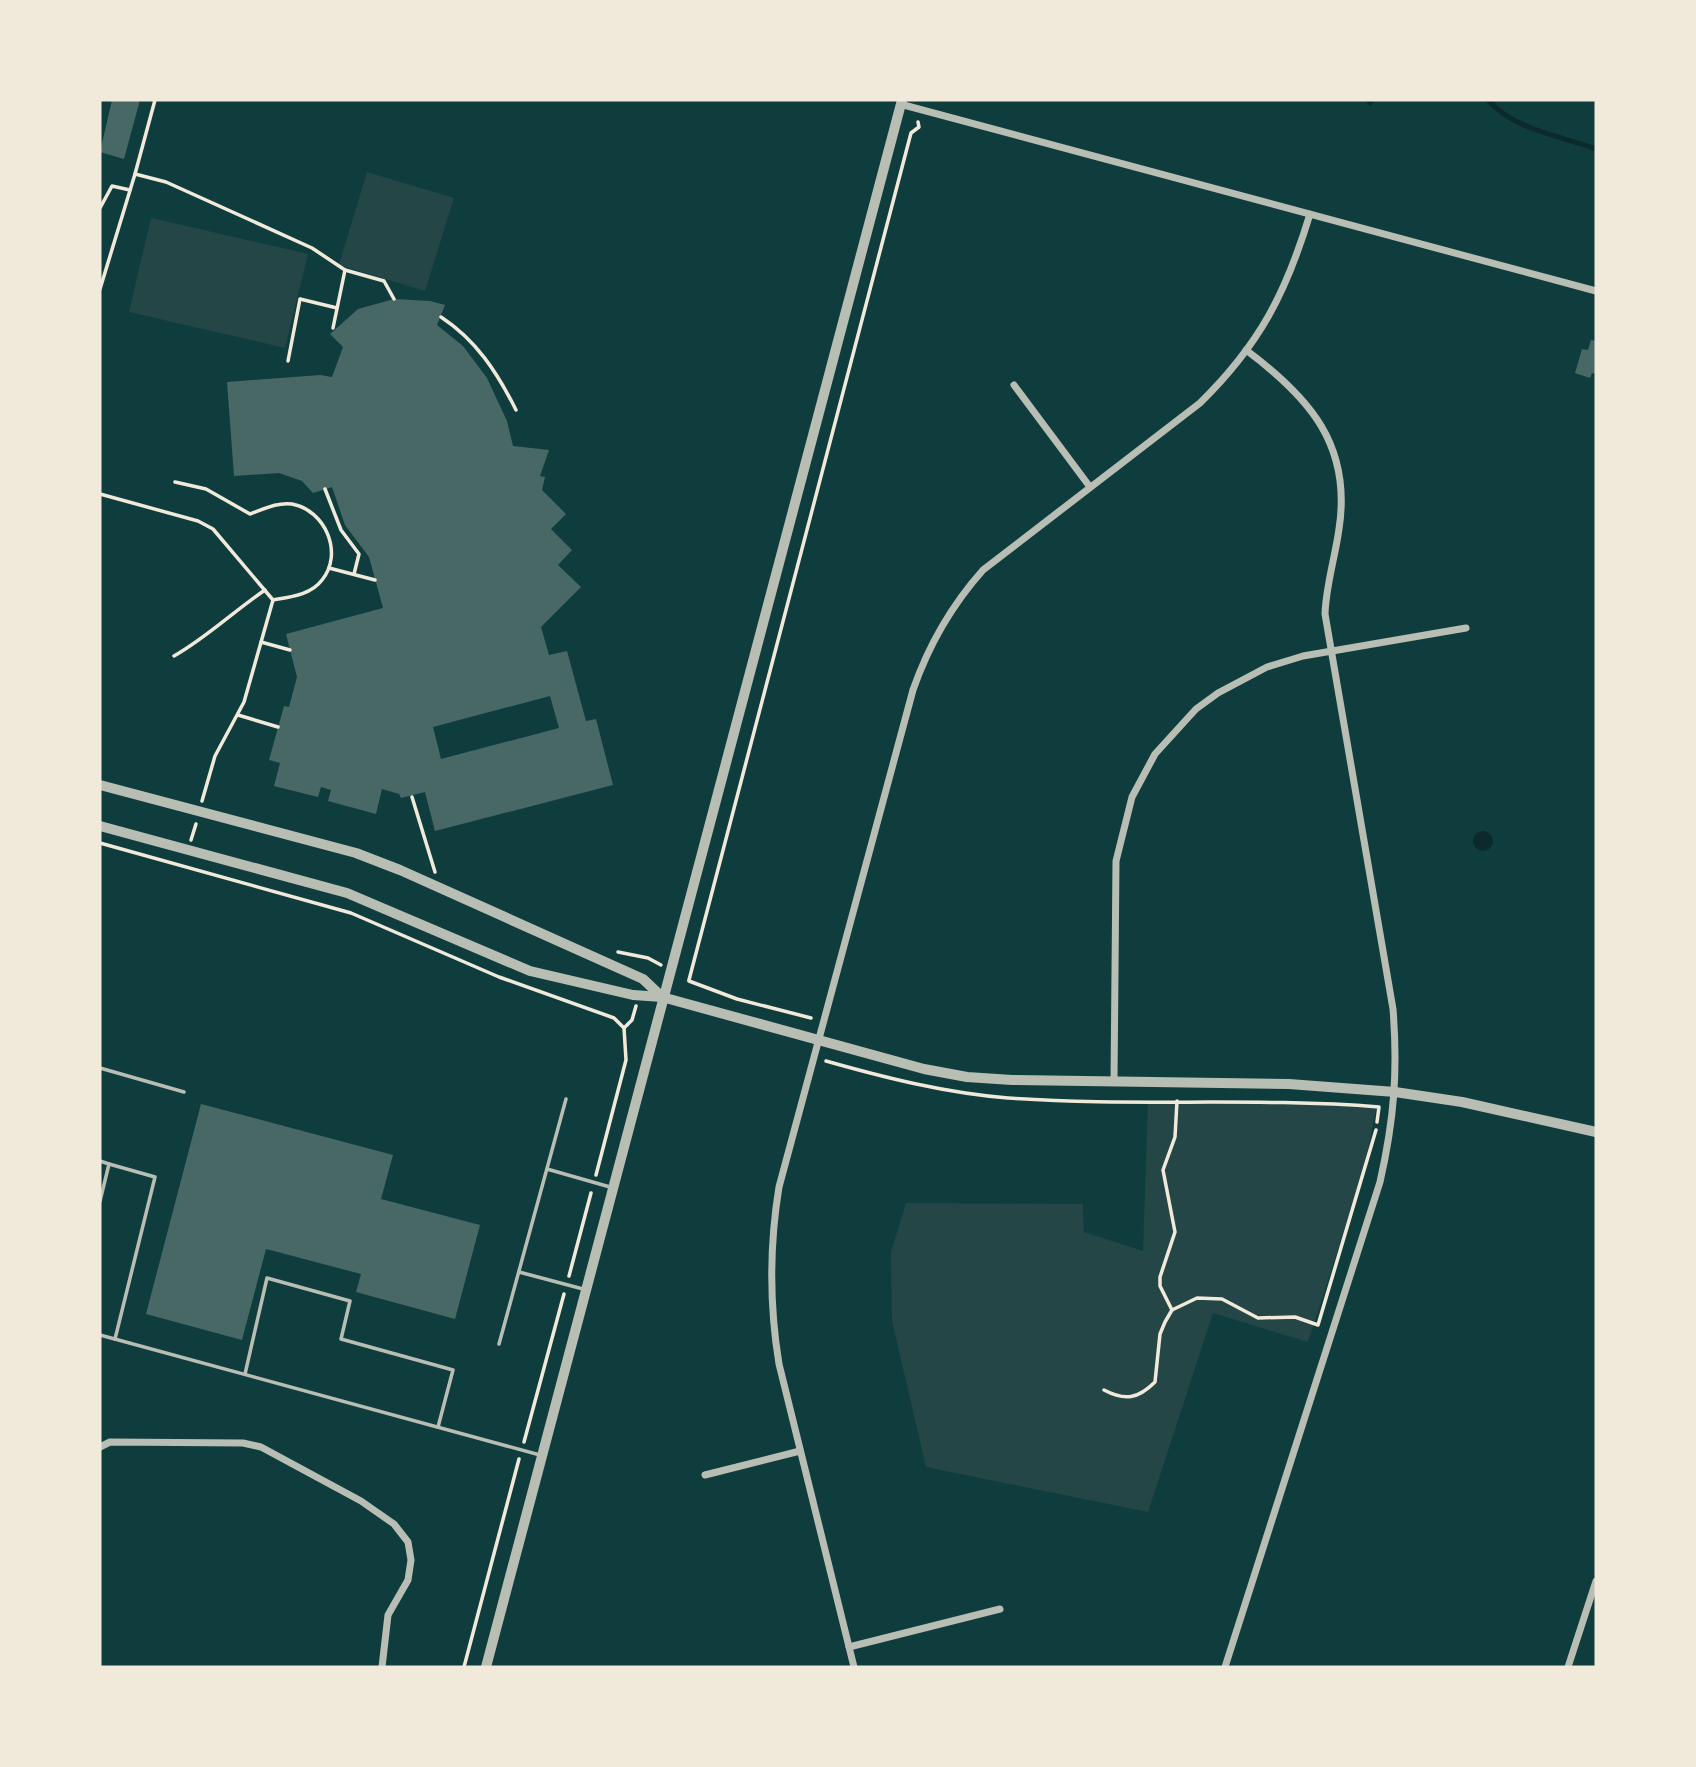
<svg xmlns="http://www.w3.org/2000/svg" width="1696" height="1767" viewBox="0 0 1696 1767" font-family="Montserrat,sans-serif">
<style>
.green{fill:#244646}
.water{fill:#0a2a2b}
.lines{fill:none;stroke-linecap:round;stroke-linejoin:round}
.stream{stroke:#0a2a2b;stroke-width:5}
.building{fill:#486865;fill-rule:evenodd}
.path{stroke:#f1e9da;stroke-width:3.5}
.service{stroke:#b8beb3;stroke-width:3.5}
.minor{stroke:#b8beb3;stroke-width:7}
.tertiary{stroke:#b8beb3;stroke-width:10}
</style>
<rect width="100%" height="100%" fill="#0f3d3e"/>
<g class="green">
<path d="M367,172L454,198L425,291L339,265Z"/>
<path d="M151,218L308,254L285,348L129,312Z"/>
<path d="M1148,1101L1314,1103L1376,1109L1364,1169L1308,1342L1213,1313L1148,1512L926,1467L892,1321L891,1252L906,1203L1083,1204L1084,1232L1143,1251Z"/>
</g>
<circle class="water" cx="1483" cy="841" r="10"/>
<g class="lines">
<g class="stream">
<path d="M1488,100C1516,131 1559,135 1596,149"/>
<path d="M1370,103L1372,100"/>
</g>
</g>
<g class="building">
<path d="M112,100H140L124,159L100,152Z"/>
<path d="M394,299L430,301L445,305L437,325L463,346L487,378L507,421L513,446L549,450L540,476L545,477L542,490L566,514L551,529L572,550L558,565L581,587L541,627L549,655L567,651L586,721L596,719L613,785L435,831L425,792L401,798L399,794L382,789L376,814L328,801L331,790L321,787L318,797L274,786L280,763L269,760L284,706L289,707L297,677L286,634L383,608L369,557L345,525L332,487L313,493L302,481L279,473L234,476L227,382L320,375L332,377L343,347L330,334L358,309ZM550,696L559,728L441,759L433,727Z"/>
<path d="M1591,340L1596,341V374L1592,373L1590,378L1575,373L1582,349L1588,350Z"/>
<path d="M201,1104L393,1155L381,1199L480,1225L455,1319L356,1292L361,1274L266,1249L242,1340L146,1314Z"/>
</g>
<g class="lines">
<g class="path">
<path d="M155,100L135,174L166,182L312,248L345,270L384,281L394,299"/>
<path d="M100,208L112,186L130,190"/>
<path d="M100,289L135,174"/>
<path d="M441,317C476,340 497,372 516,410"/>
<path d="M333,328L345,270"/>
<path d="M288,361L300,299L337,308"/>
<path d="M175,482L206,489L250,514C264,509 277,502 292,504C325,510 344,553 322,580C311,595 290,597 273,600"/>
<path d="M325,489L341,530L359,554L354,574"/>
<path d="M100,494L198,521L213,529L273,600"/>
<path d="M329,568L375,580"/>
<path d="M261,642L290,650"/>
<path d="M174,656C206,638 234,611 265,590"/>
<path d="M238,715L278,727"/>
<path d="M412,797L435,872"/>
<path d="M202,801L215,756L244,702L273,600"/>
<path d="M191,840L196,824"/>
<path d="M100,843L351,913L499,977L614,1018L624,1028L626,1060L596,1175"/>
<path d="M618,952L648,958L661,965"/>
<path d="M689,980L911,133L919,127L918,122"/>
<path d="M689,981L737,999L811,1018"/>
<path d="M624,1028L632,1020L636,1006"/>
<path d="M826,1061C886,1078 946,1093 1008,1098C1131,1107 1255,1097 1379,1107L1377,1122"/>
<path d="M569,1276L591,1193"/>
<path d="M1172,1310L1160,1286V1277L1175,1232L1163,1170L1175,1137L1177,1101"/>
<path d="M1104,1390C1125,1401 1138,1399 1155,1382L1160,1334L1165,1322L1172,1310L1197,1298L1222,1299L1258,1318L1295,1317L1318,1325L1376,1130"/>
<path d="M524,1442L564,1294"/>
<path d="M464,1667L519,1459"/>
</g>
<g class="service">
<path d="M100,1068L184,1092"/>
<path d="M100,1161L109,1164L100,1201"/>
<path d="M109,1164L155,1177L115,1339"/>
<path d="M547,1169L610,1187"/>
<path d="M519,1272L583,1289"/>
<path d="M100,1335L540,1455"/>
<path d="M499,1344L566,1099"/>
<path d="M245,1374L267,1278L350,1301L341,1339L453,1370L438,1427"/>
</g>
<g class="minor">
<path d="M900,104L1596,291"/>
<path d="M1014,385L1090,487"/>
<path d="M1114,1082L1116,861L1132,797L1155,754L1196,709L1218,693L1267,667L1303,656L1466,628"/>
<path d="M100,1447L110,1442L243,1443L261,1447L361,1501L394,1524L408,1542L411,1560L408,1580L388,1615L382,1667"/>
<path d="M705,1475L800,1451"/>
<path d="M849,1647L1000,1609"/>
<path d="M854,1667L779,1364C769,1303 769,1248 779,1187L913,690C929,644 951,606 983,570L1200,403C1260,344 1286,293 1310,214"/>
<path d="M1225,1667L1380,1182C1394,1120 1398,1072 1393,1009L1325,614C1326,585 1335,558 1339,529C1352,445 1309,397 1246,350"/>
<path d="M1568,1667L1596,1581"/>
</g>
<g class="tertiary">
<path d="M100,785L356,853L400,870L643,979L662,997"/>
<path d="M100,826L347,893L530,971L633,995L662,997L924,1069L967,1077L1012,1080L1289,1084L1395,1092L1462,1102L1596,1132"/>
<path d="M486,1667L902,100"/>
</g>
</g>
<rect width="1696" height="1767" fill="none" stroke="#f1e9da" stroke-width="203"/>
</svg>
